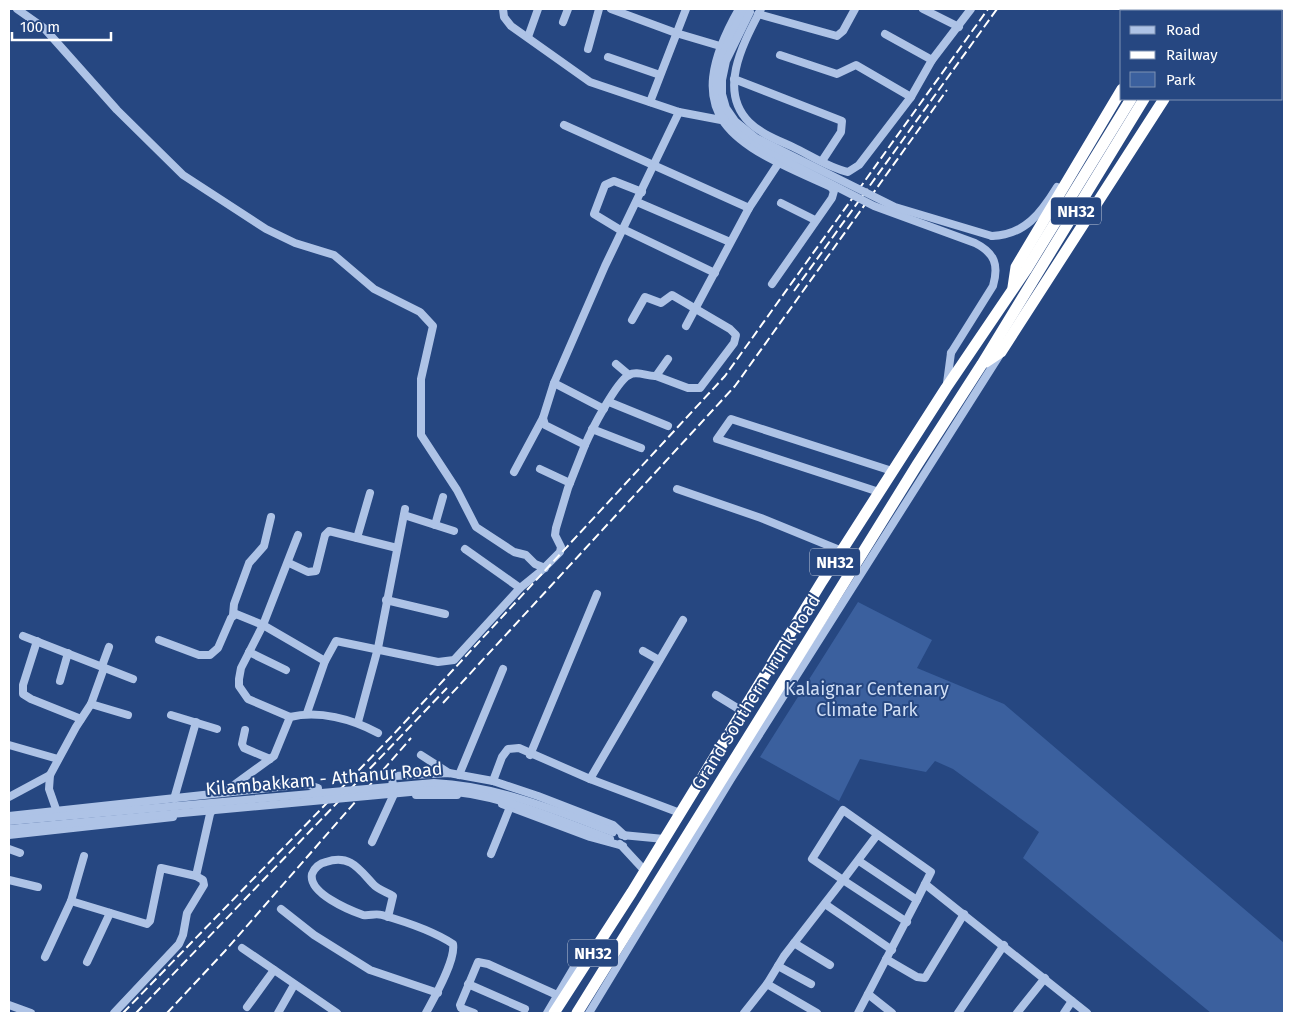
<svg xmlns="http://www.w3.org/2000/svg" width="1293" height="1022" viewBox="0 0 1293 1022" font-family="'Fira Sans',sans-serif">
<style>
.green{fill:#3b609e}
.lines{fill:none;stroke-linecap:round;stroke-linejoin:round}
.minor{stroke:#aec3e6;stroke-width:8}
.highway{stroke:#fff;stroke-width:11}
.rail{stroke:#fff;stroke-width:2;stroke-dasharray:9 4;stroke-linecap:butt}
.minor-bridge{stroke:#aec3e6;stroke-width:8}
.labels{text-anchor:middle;stroke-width:4;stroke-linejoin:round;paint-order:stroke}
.shield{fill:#264781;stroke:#bec8d9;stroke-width:1}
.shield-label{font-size:16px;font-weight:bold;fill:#fff}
.park-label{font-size:18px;fill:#d1dff5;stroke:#264781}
.street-label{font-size:18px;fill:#fff;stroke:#264781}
</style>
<rect width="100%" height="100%" fill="#264781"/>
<path class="green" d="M858,602L932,640L917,668L1004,704L1284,943V1013H1211L1023,858L1039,832L953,769L935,761L926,772L860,759L839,801L760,757Z"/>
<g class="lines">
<g class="minor">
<path d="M17,9L44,28L117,110L183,175L266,229L295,243L334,255L374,289L420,312L433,326L421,379V435L457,490L476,527L514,552L526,555L535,564L545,568"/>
<path d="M503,9L504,17L511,26L590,82L679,112L721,120"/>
<path d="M611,9L676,33L720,46"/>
<path d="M739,9C675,121 736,145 831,187L834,191L832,198L772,284"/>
<path d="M761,9C744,42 717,90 749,122C761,134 778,140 793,147C810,155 829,168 848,172L859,165L911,97L932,60L971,9"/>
<path d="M923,9L959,27"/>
<path d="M758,14L837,36L843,31L855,9"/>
<path d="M563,22L568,9"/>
<path d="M885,34L932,60"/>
<path d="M528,37L538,9"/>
<path d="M588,49L599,9"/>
<path d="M780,55L837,74L856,65L911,97"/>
<path d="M608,57L660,75"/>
<path d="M734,79L842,121L841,132L822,161"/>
<path d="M650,102L686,9"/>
<path d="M564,125L749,208"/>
<path d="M637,202L730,242"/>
<path d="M781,203L815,220"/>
<path d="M623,229L715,273"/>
<path d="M622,231L594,214L605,185L614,181L642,192"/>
<path d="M992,236C1025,235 1041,213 1057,187"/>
<path d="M632,320L645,297L661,303L672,295L730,329L736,335L734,343L700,388H688L656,376"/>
<path d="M686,326L749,208L778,164"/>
<path d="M616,364L629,375"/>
<path d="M554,383L604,409"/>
<path d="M947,383L951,353"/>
<path d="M609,402L668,426"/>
<path d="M592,429L641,448"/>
<path d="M585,445C591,431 616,382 629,375C637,370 648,377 656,376L668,359"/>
<path d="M540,469L570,483"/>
<path d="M514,472L543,418"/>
<path d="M677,489L761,518L842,551"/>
<path d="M879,492L717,439L731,419L892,471"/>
<path d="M404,515L454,531"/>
<path d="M435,525L443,497"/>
<path d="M357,538L370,493"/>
<path d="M465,549L520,588"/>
<path d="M289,563L308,572L316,571L325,535L329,531L397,548"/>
<path d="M386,600L445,614"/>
<path d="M233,615L234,604L249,563L264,546L271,517"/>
<path d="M23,636L133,679"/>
<path d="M159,640L199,655H210L218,648L231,618L236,614L263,625L325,661"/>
<path d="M37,641L23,685V694L31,699L81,719"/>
<path d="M643,651L659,660"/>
<path d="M249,652L286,670"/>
<path d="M102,666L109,647"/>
<path d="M60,681L68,653"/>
<path d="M716,695L742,711"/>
<path d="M91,704L128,715"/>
<path d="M307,713L325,661L336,641L438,662L454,660L520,588L541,571L560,552L561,547L555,535L556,528L568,488L585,445L545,425L543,418L554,383L605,266L679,112"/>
<path d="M171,715L217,729"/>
<path d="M290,717L248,699L239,686V679L241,668L263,625L298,535"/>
<path d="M358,722L378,648L405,509"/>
<path d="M245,730L242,744L244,748L270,759"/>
<path d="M9,745L58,759"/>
<path d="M421,755L449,773"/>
<path d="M530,755L597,594"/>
<path d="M459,775L503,669"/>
<path d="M590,779L683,620"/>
<path d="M493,781L502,757L508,749L519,748L590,779L680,813"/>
<path d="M394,791L392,779L395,776L449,773L493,781L538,796L613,825L625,836"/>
<path d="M223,793L274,756L290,717C319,710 352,719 378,733"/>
<path d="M416,795H457"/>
<path d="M9,797L50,775"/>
<path d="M174,799L196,722"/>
<path d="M502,804L590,837L623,846"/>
<path d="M56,809L49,789L50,775L76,727L91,704L104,668"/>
<path d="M9,816L306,784L318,788L317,797"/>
<path d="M9,835L173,817"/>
<path d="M622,835L664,839"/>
<path d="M877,835L843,880L812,859L843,810L931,872L917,900"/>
<path d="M372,842L394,794"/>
<path d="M620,844L644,870"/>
<path d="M9,849L20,853"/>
<path d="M491,854L510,807"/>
<path d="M9,880L38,887"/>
<path d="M925,884L1087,1013"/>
<path d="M71,901L147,924L150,921L161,868L196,876"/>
<path d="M825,904L892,950"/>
<path d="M281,909L314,935L370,970L438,993"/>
<path d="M388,917L393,896C387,892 378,890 373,884C359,869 350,854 326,862C320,863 314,868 312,874C308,893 349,910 363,915C370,916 375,913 382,915C403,921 435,932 453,944C456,960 434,998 426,1013"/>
<path d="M794,943L830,965"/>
<path d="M242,948L337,1013"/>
<path d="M45,957L71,901L84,856"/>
<path d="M886,959L917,977L925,978L964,914"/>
<path d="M87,962L110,913"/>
<path d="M778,966L811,984"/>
<path d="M468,984L525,1009"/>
<path d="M767,984L817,1013"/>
<path d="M868,994L892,1013"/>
<path d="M9,1005L31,1013"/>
<path d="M247,1007L274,970"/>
<path d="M114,1013L179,944L183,935L187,913L204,885L203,880L196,876L210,814L214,807"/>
<path d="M278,1013L294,985"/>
<path d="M474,1013L461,1008L460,1005L478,962L488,964L557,995"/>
<path d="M547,1013L576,964L591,950"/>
<path d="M589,1013L731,779L999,356"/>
<path d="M744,1013L767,984L784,956L843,880L907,922"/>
<path d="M858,1013L917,900L859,861"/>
<path d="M958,1013L1004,945"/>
<path d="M1017,1013L1045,978"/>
<path d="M1064,1013L1072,1001"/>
</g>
<g class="highway">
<path d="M1168,11L1169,9"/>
<path d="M1183,11L1184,9"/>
<path d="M1196,11L1198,9"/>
<path d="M1216,11L1217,9"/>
<path d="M1013,287L1016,267L1122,89"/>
<path d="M986,362L1001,352L1164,99"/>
<path d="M554,1013L632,892L821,583L946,388L1026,270L1131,99"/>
<path d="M577,1013L917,465L982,364L1144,99"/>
</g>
<g class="rail">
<path d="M794,291L997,9"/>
<path d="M443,703L735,386L947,90"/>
<path d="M123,1013L391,737L725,376L988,9"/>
<path d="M136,1013L447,688"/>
<path d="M167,1013L225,951L411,738"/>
</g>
<g class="minor-bridge">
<path d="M743,10L727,45L718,69L716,84L718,102L723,115L738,132L796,166L874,206L975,243C995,253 999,265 993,286L951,353"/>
<path d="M750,12L726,61L722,80V94L726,108L735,121L756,138L895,207L992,236"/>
<path d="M9,821L434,783C497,786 555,810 613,832"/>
<path d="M9,829L432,790C495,792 551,817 610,839"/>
</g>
</g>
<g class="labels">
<g class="shield">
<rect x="1051" y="197.5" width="50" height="27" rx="4"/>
<rect x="810" y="548.5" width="50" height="27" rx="4"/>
<rect x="568" y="939.5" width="50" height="27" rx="4"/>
</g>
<g class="shield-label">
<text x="1076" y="217">NH32</text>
<text x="835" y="568">NH32</text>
<text x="593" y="959">NH32</text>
</g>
<g class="park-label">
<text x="867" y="695">Kalaignar Centenary<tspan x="867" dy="21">Climate Park</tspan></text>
</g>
<g class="street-label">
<text transform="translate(756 692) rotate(-58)" y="6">Grand Southern Trunk Road</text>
<text transform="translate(324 779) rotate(-5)" y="6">Kilambakkam - Athanur Road</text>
</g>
</g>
<rect width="1293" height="1022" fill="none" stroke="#ffffff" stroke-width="20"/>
<rect x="1120" y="10" width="162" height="90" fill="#264781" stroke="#7d91b3"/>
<rect x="1130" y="26" width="25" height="8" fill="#aec3e6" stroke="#7d91b3"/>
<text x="1166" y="35" font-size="15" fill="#ffffff">Road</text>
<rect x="1130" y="51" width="25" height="8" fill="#ffffff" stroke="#7d91b3"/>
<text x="1166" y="60" font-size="15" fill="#ffffff">Railway</text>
<rect x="1130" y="72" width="25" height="15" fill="#3b609e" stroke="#7d91b3"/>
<text x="1166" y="85" font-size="15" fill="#ffffff">Park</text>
<path d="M12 32v8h99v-8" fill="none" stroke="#ffffff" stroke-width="2.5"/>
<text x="20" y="32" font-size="15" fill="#ffffff" stroke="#264781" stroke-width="4" paint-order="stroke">100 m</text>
</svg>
